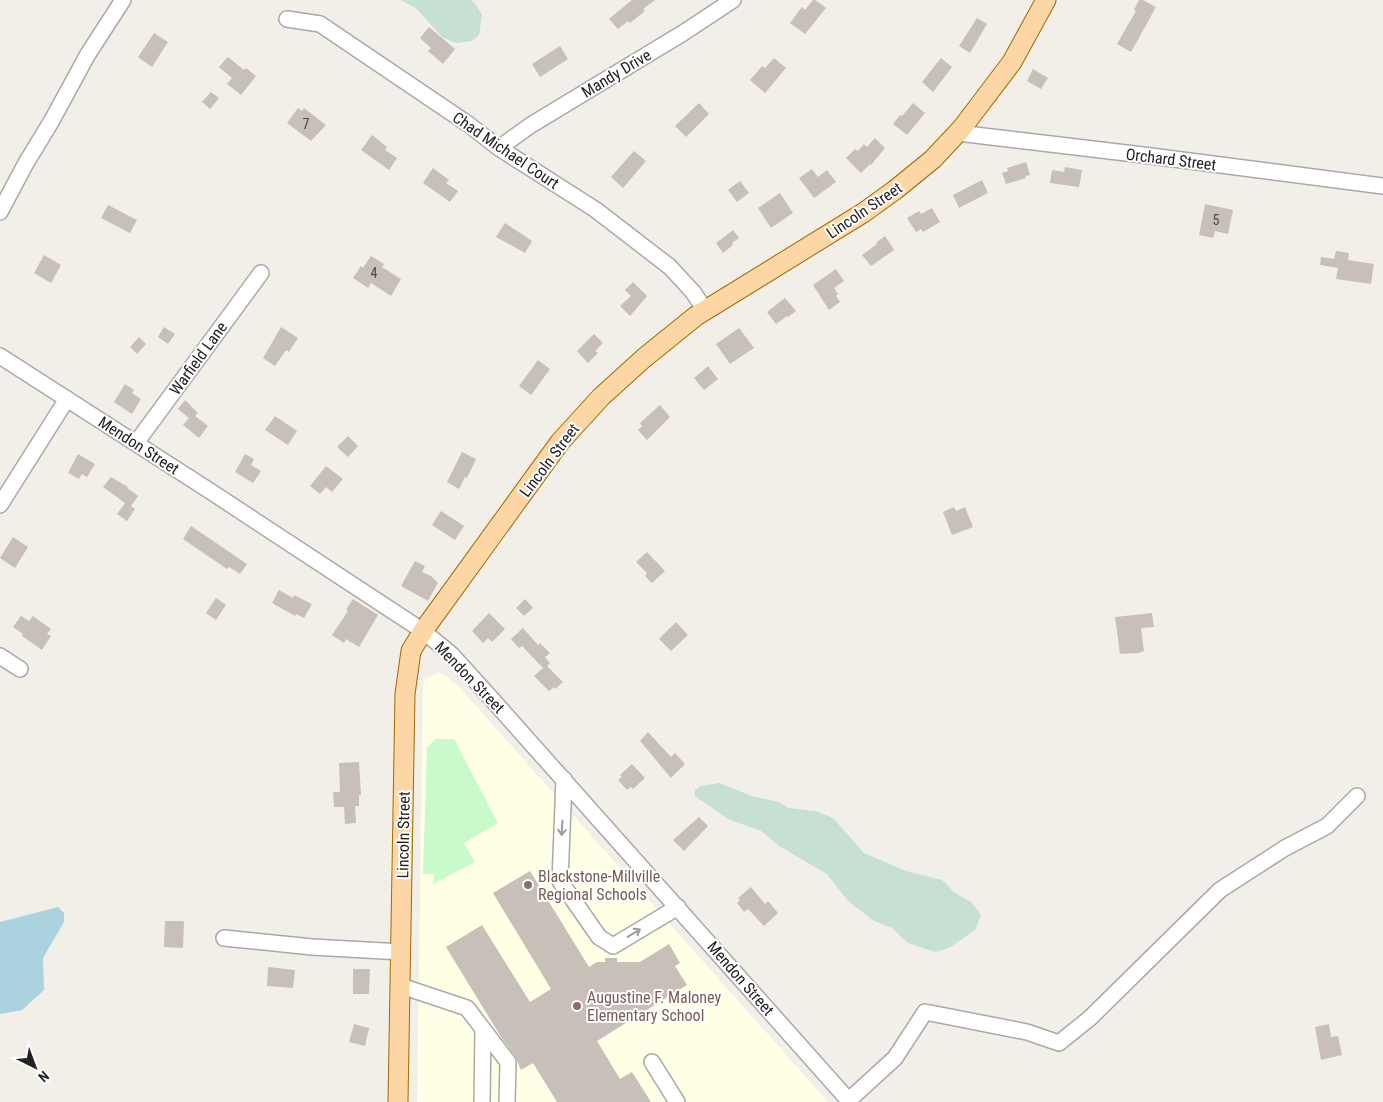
<svg xmlns="http://www.w3.org/2000/svg" width="1383" height="1102" viewBox="0 0 1383 1102" font-family="'Roboto Condensed',sans-serif">
<style>
.education{fill:#ffffe5}
.wetland{fill:#c6e0d4}
.park{fill:#c8facc}
.water{fill:#aad3df}
.building{fill:#c7bfb8}
.lines{fill:none;stroke-linecap:round;stroke-linejoin:round}
.minor-casing{stroke:#a9a9a9;stroke-width:18}
.major-casing{stroke:#a06b00;stroke-width:21}
.minor{stroke:#fff;stroke-width:15}
.major{stroke:#fcd6a4;stroke-width:19}
.oneway{stroke:#9c9c9c}
.education-dot{fill:#8d6e63;stroke:#fff;stroke-width:2}
.labels{text-anchor:middle;stroke-width:4;stroke-linejoin:round;paint-order:stroke}
.number-label{font-size:14px;fill:#4b4948}
.street-label{font-size:16px;fill:#222;stroke:#fff}
.education-label{font-size:16px;fill:#785e54;stroke:#fff;text-anchor:start}
</style>
<rect width="100%" height="100%" fill="#f2efe9"/>
<path class="education" d="M438,673L444,674L459,687L828,1102H417L423,685L426,678Z"/>
<g class="wetland">
<path d="M401,0H471L475,3L482,15L479,35L472,41L456,43L442,37L417,9Z"/>
<path d="M719,783L752,796L779,802L788,808L816,811L833,818L864,853L906,871L942,880L955,893L971,902L981,915L975,930L949,948L935,952L908,943L892,928L874,921L848,901L827,874L779,846L761,831L728,819L695,796V790L701,786Z"/>
</g>
<path class="park" d="M436,739H454L498,823L464,843L475,862L433,884L434,874H423L427,748Z"/>
<path class="water" d="M58,907L64,913V922L43,958L44,990L22,1010L0,1014V922Z"/>
<g class="building">
<path d="M632,0H655L643,9L645,11L630,23L628,21L618,29L609,19Z"/>
<path d="M813,0H815L826,8L805,34L790,23L802,7L805,10Z"/>
<path d="M1139,0H1143L1156,7L1131,52L1117,44L1136,11L1134,10Z"/>
<path d="M977,18L987,24L970,53L959,46Z"/>
<path d="M429,27L455,49L443,64L428,51L431,48L420,38Z"/>
<path d="M154,33L168,42L152,67L138,57Z"/>
<path d="M560,46L568,59L540,77L532,64Z"/>
<path d="M228,57L244,70L246,68L256,76L241,95L227,84L232,78L219,67Z"/>
<path d="M774,58L786,68L765,93L750,80L762,66L765,68Z"/>
<path d="M941,58L952,67L933,92L922,82Z"/>
<path d="M1033,69L1048,78L1041,89L1027,81Z"/>
<path d="M211,92L219,98L210,109L202,102Z"/>
<path d="M699,103L709,114L686,137L675,126Z"/>
<path d="M913,103L925,113L907,135L893,124L900,115L902,116Z"/>
<path d="M298,108L302,111L304,108L326,125L311,141L287,123Z"/>
<path d="M372,135L387,147L385,150L397,158L389,170L361,150Z"/>
<path d="M875,138L885,148L871,165L870,164L861,173L846,158L855,149L858,151L864,144L867,147Z"/>
<path d="M634,151L646,161L623,188L611,177Z"/>
<path d="M1026,162L1030,175L1025,176L1026,178L1006,184L1002,173L1008,171L1007,168Z"/>
<path d="M1065,167L1082,170L1079,187L1050,183L1052,170L1064,172Z"/>
<path d="M433,168L449,180L446,183L458,191L450,202L423,183Z"/>
<path d="M812,169L818,177L827,170L836,182L814,198L799,178Z"/>
<path d="M982,180L988,193L959,208L953,195Z"/>
<path d="M740,181L749,193L737,202L728,190Z"/>
<path d="M780,193L793,213L771,228L758,208Z"/>
<path d="M1205,204L1233,210L1228,234L1215,231L1213,238L1199,235Z"/>
<path d="M108,205L137,220L130,233L101,218Z"/>
<path d="M932,208L940,222L923,232L921,229L916,232L907,218L919,211L921,214Z"/>
<path d="M505,223L532,241L525,253L496,237Z"/>
<path d="M733,230L739,238L732,243L733,245L723,253L716,243Z"/>
<path d="M885,236L894,250L871,266L862,255L877,244L876,243Z"/>
<path d="M1336,251L1349,253L1348,260L1374,264L1371,284L1336,279L1338,268L1320,265L1321,257L1334,259Z"/>
<path d="M44,255L61,265L51,283L34,273Z"/>
<path d="M371,256L384,264L382,267L401,279L391,296L371,283L368,288L353,278L361,266L363,268Z"/>
<path d="M836,269L844,281L834,288L838,294L836,296L840,302L829,310L813,285Z"/>
<path d="M633,282L647,296L630,316L620,306L631,296L625,290Z"/>
<path d="M785,298L796,311L788,317L787,316L776,324L767,312Z"/>
<path d="M164,327L175,334L168,344L158,337Z"/>
<path d="M281,327L298,338L289,352L286,350L275,366L263,358Z"/>
<path d="M739,328L754,348L730,364L716,344Z"/>
<path d="M594,334L603,343L595,351L598,353L588,363L577,351Z"/>
<path d="M139,337L146,344L137,354L130,347Z"/>
<path d="M538,360L550,369L531,395L519,386Z"/>
<path d="M708,366L718,379L704,390L694,378Z"/>
<path d="M125,384L134,390L132,393L141,399L132,414L114,402Z"/>
<path d="M185,400L198,413L195,416L208,426L199,438L183,425L189,418L178,409Z"/>
<path d="M660,405L670,417L647,440L638,430L642,426L640,423Z"/>
<path d="M275,416L297,431L288,445L265,430Z"/>
<path d="M348,436L358,446L348,457L337,447Z"/>
<path d="M462,452L476,459L467,478L465,477L459,489L447,482Z"/>
<path d="M78,454L95,464L87,477L82,474L79,479L68,473Z"/>
<path d="M245,454L254,459L251,465L261,471L253,483L235,472Z"/>
<path d="M326,466L343,479L332,492L326,487L320,494L310,486Z"/>
<path d="M111,477L128,487L127,488L138,496L131,506L135,509L127,521L117,514L125,503L103,487Z"/>
<path d="M954,507L956,511L965,507L973,527L952,535L943,512Z"/>
<path d="M441,511L464,526L455,540L432,525Z"/>
<path d="M191,526L247,564L240,574L229,567L227,569L183,539Z"/>
<path d="M13,537L28,547L15,568L0,558Z"/>
<path d="M647,552L665,571L652,583L645,576L647,573L636,562Z"/>
<path d="M415,561L425,566L422,572L431,576L438,583L428,601L401,586Z"/>
<path d="M279,590L293,598L294,595L312,604L304,618L296,614L295,616L272,603Z"/>
<path d="M216,598L226,605L216,620L206,613Z"/>
<path d="M353,599L378,615L359,647L346,639L344,643L332,635L348,611L346,610Z"/>
<path d="M525,599L533,608L524,616L516,608Z"/>
<path d="M489,613L505,629L492,642L488,638L483,643L472,631Z"/>
<path d="M1152,613L1154,627L1141,628L1144,651L1138,653L1120,654L1115,617Z"/>
<path d="M21,616L29,621L33,616L51,629L47,634L51,636L42,650L22,636L23,634L13,627Z"/>
<path d="M676,622L688,635L671,651L659,639Z"/>
<path d="M523,628L538,645L540,643L550,653L545,657L550,663L547,666L563,682L555,689L554,687L549,691L534,676L543,668L522,646L519,648L511,639Z"/>
<path d="M648,732L671,757L675,753L685,764L671,778L640,741Z"/>
<path d="M359,762L361,795H359V806H355L356,823L345,824L344,807H334L333,792H340L339,763Z"/>
<path d="M632,764L645,778L633,789L631,787L627,790L618,780L622,777L620,775Z"/>
<path d="M699,817L708,826L684,851L673,840Z"/>
<path d="M530,871L589,967L597,962H605V958H617V962H640L669,944L680,963L675,966L687,985L597,1041L620,1079L632,1072L651,1102H557L533,1063L521,1070L515,1056L501,1037L446,947L482,925L530,1002L551,989L493,893Z"/>
<path d="M751,887L765,904L768,901L778,913L764,926L749,910L748,909L744,912L737,903L740,900L738,898Z"/>
<path d="M165,921H184L183,948L164,947Z"/>
<path d="M268,967L295,970L293,988L267,986Z"/>
<path d="M353,969H370L369,994H353Z"/>
<path d="M354,1024L369,1028L365,1046L349,1042Z"/>
<path d="M1329,1024L1331,1037L1338,1036L1342,1055L1321,1060L1315,1027Z"/>
</g>
<g class="lines">
<defs>
<g id="minor">
<path d="M287,19L320,24L468,124L499,148L596,210L670,267L693,292L705,310"/>
<path d="M958,133L1143,155L1383,186"/>
<path d="M499,148L531,125L683,33L733,0"/>
<path d="M0,212L26,163L51,122L88,54L123,0"/>
<path d="M0,356L210,491L423,631L452,655L481,687L850,1102"/>
<path d="M136,443L261,273"/>
<path d="M0,505L67,399"/>
<path d="M0,656L20,669"/>
<path d="M564,779L560,881L599,937L613,946L678,907"/>
<path d="M224,938L312,947L402,952"/>
<path d="M401,986L467,1008L508,1062L507,1102"/>
<path d="M652,1062L677,1102"/>
<path d="M849,1100L895,1058L925,1012L1027,1032L1059,1043L1090,1018L1220,890L1285,848L1327,826L1357,796"/>
<path d="M482,1102L483,1029"/>
</g>
<path id="major" d="M398,1102L405,694L411,651L423,631L560,442L601,397L644,358L696,316L863,213L895,190L933,159L962,128L1012,62L1046,0"/>
</defs>
<use href="#minor" class="minor-casing"/>
<use href="#major" class="major-casing"/>
<use href="#minor" class="minor"/>
<use href="#major" class="major"/>
</g>
<defs><path id="oneway-shaft" d="M-6 0H5M1.5-3L5.5 0L1.5 3" fill="none" stroke-width="1.6" stroke-linecap="round" stroke-linejoin="round" transform="scale(1.25)"/></defs>
<g class="oneway">
<use href="#oneway-shaft" transform="translate(562 828) rotate(93)"/>
<use href="#oneway-shaft" transform="translate(634 933) rotate(-31)"/>
</g>
<g class="education-dot">
<circle cx="528" cy="885" r="5"/>
<circle cx="577" cy="1006" r="5"/>
</g>
<g class="labels">
<g class="number-label">
<text x="306" y="129">7</text>
<text x="1216" y="225">5</text>
<text x="374" y="278">4</text>
</g>
<g class="street-label">
<text transform="translate(616 73) rotate(-31)" y="6">Mandy Drive</text>
<text transform="translate(506 150) rotate(34)" y="6">Chad Michael Court</text>
<text transform="translate(1171 159) rotate(7)" y="6">Orchard Street</text>
<text transform="translate(864 210) rotate(-34)" y="6">Lincoln Street</text>
<text transform="translate(198 358) rotate(-54)" y="6">Warfield Lane</text>
<text transform="translate(139 445) rotate(33)" y="6">Mendon Street</text>
<text transform="translate(549 460) rotate(-53)" y="6">Lincoln Street</text>
<text transform="translate(470 677) rotate(46)" y="6">Mendon Street</text>
<text transform="translate(403 835) rotate(-89)" y="6">Lincoln Street</text>
<text transform="translate(741 978) rotate(49)" y="6">Mendon Street</text>
</g>
<g class="education-label">
<text x="538" y="882">Blackstone-Millville<tspan x="538" dy="18">Regional Schools</tspan></text>
<text x="587" y="1003">Augustine F. Maloney<tspan x="587" dy="18">Elementary School</tspan></text>
</g>
</g>
<g transform="translate(35 1067) rotate(138)" stroke="#ffffff" stroke-width="4" paint-order="stroke">
<path d="M0-4L9 19L0 12L-9 19Z" fill="#222222"/>
<text y="-8" font-size="14" font-weight="bold" text-anchor="middle" fill="#222222">N</text>
</g>
</svg>
